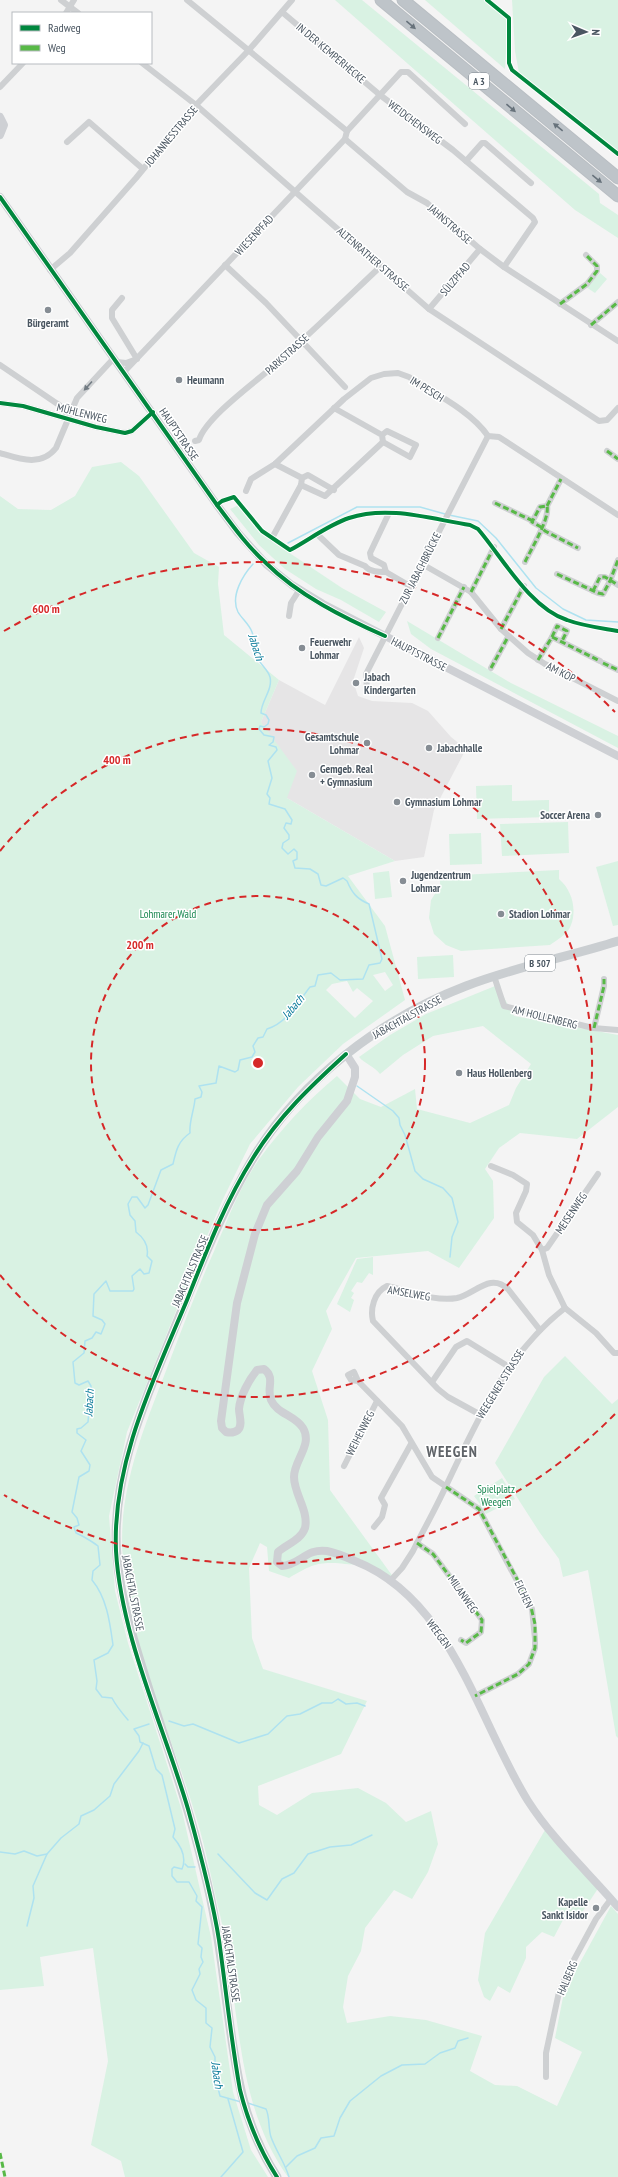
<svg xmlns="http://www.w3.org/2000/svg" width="618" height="2177" viewBox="0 0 618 2177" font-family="'PT Sans Narrow',sans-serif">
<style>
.education{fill:#e6e5e6}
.green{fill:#d9f2e3;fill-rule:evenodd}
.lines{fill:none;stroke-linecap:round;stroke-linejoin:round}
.stream{stroke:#aee2f0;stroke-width:1.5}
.highway-casing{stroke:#b9bec3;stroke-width:13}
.street{stroke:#ced0d2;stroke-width:6}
.secondary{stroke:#ced0d4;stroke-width:8}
.primary{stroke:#caced1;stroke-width:9}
.highway{stroke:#bec4c9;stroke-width:11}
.quiet{stroke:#58b947;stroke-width:3;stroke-dasharray:6 3;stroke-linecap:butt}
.cycleway-casing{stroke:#fff;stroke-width:6}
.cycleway{stroke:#00873e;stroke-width:4}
.oneway{fill:#67727b}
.oneway2{fill:#727b83}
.ring{fill:none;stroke:#d62828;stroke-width:2;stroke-dasharray:7 5}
.poi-dot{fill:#868d94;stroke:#fff;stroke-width:1.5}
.labels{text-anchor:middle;stroke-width:3;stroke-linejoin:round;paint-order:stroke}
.shield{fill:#fff;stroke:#808990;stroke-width:1}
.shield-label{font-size:10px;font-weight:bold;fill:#4a5661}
.street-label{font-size:11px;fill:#4a5661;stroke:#fff}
.poi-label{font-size:11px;font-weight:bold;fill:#4a5661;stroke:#fff;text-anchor:start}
.park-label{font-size:11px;fill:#17864f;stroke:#fff}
.water-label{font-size:12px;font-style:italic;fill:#0c7c9b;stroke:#fff}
.district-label{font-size:15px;font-weight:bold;letter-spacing:1px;fill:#5f6368;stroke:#fff}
.centre{fill:#d62828;stroke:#fff;stroke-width:2}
.ring-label{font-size:12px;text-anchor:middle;font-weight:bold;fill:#d62828;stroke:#fff;stroke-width:3;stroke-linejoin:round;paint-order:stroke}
</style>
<rect width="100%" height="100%" fill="#f4f4f4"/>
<path class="education" d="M359,637L364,648L353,681L358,696L372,701L412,703L428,711L451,737L466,749L434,810L424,857L395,861L287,798L261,722L279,680L325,705Z"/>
<g class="green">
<path d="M335,0H362L599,194L600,203L618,215V238L575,210Z"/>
<path d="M425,0H485L508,18L505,69Z"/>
<path d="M512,0H618V155L519,73L515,51Z"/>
<path d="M600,273L607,279L595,293L586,287Z"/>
<path d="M121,462L139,476L194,553L219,567L218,584L224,635L279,680L261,722L297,771L287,798L395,861L348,876L385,926L405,1000L343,1044L298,1087L250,1144L223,1199L195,1264L127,1432L109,1516L115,1591L128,1643L182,1811L211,1937L233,2092L251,2150L268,2177H125L121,2161L91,2145L108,2061L93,1948L40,1957L44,1986L0,1990V496L18,509L51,510L75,496L92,467ZM385,972L393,985L385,991L373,975ZM347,981L353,992L357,988L373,1001L355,1018L326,990L332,984Z"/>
<path d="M239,505L261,534L342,588L386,612L379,622L341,600L316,589L285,569L259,545L230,509Z"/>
<path d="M407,621L511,683L618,736V748L431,649L411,634Z"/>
<path d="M512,785V801L549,800V817L477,819L476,786Z"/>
<path d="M568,822L569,853L502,856L500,824Z"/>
<path d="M481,833L482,864L450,865L449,834Z"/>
<path d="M618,861V925L613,926L596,867Z"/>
<path d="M559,870V879C572,890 577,909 571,925C568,934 557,940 550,945L461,951L446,945L434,934L429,918L431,900L440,886V876Z"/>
<path d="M389,871L392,897L375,899L373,873Z"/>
<path d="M453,955L454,977L418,979L417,957Z"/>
<path d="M500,984L501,992L514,1016L618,1035V1107L577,1139L520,1133L499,1148L485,1169L493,1181L494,1218L459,1268L428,1251L356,1258L326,1311L332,1329L312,1371L328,1420L330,1490L394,1578L359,1559L357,1565C322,1562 319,1560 289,1578L269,1571L267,1547L260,1543L249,1568L252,1638L263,1669L367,1701L341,1754L258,1786L259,1805L277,1815L312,1793L358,1788L386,1803L406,1822L431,1811L438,1844L428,1872L412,1899L394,1890L365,1928L361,1951L348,1976L343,2007L347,2023L390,2016L426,2020L482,2036L470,2071L495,2085L517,2086L557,2106L582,2052L555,2038L564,1992L611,1906L618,1914V2177H288C233,2101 241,2003 220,1915C212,1882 206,1849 196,1817C172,1735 130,1645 123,1560C117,1495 141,1435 164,1376C178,1339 192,1302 208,1265C224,1230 237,1190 260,1158C282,1128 308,1100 337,1076L360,1099L381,1107L415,1089L417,1109L470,1123L509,1105L516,1088L531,1064L483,1026L433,1036L403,1055L380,1074C374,1066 365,1064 359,1057L390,1035L426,1014Z"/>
<path d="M373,1257V1275L369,1273L362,1283L357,1282L351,1291L354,1293L351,1298L354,1300L350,1312L337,1304L357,1259Z"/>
<path d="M565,1356L612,1404L618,1399V1738L616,1736L588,1570L563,1577L559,1559L540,1533L495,1463L544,1377Z"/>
<path d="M502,1478L515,1499L486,1514L479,1506L480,1504L474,1496Z"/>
<path d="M545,1830L599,1887L581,1914L564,1918L554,1937L542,1932L526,1947V1958L510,1993L498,1986L490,2001L484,1997L478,1980L485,1933Z"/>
</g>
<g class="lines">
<g class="stream">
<path d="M449,515L478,521L496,538L536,588L563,609L586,620L618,622"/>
<path d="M288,543L357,507H420L445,514"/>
<path d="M357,1086L393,1111L399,1118L400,1125L405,1135L415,1171L423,1179L443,1188L452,1198L458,1222L452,1237L450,1257"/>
<path d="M128,1720C122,1713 116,1706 112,1698L102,1697L96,1689L97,1681L94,1660L108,1653L113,1645C110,1623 107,1598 92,1580L93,1571L100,1565L98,1546C93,1542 81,1535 76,1533L74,1527L79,1525L77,1518L72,1512L79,1477L89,1471L90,1465L81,1451L86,1440L77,1433V1429L81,1428L88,1422L91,1386L88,1381L79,1385L75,1383L73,1362L84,1353L85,1341L92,1338L96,1332L101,1334L105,1324L102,1320L93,1316L94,1294L106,1281L110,1291H133L134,1289L132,1276L140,1269L144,1274L149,1273L152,1261L147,1256C149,1246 144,1238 136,1232L135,1221L130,1215L128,1204L132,1197H137L145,1208L148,1205L161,1170L173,1164C176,1151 178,1141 190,1133C189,1121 194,1111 195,1099L201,1097L202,1092L199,1086L216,1083L219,1066L235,1072L238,1070L240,1060L252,1057L255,1052L253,1046L258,1038L263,1037L267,1029C287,1023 298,1002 310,987L315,986L318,975L331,973L340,980L363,979L369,965L380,963L382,959L369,904C357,899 352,893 347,881L343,878L326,886L321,885L318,874L310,869L295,868L293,861L297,859V852L294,849L288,854L282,848L283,843L289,839V835L284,828L286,823L291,824L292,820L285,809L269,804L270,798L267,794L272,778L268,761L277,750L276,747L269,745L273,742L274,737L264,735L259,729L260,726L264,727L268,724L269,720L266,715L261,713C261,701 273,690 270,677C268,670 262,666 258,659C254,652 255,640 252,632C249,624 242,619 238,612C230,596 243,575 253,564"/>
<path d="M169,1721L184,1726L193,1724L239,1743L268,1734L287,1716L300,1714L322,1703H332L338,1699L346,1704L357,1703L365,1706"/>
<path d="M149,1724L134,1729L139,1736L140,1742L149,1746L156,1769L162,1775L175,1829L173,1837C181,1846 187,1857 182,1869L174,1867L172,1869V1876L177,1882H189L197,1896L196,1901L202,1907L198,1944L202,1948L201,1957L203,1962L199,1969L200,1974L192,1990L196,2000L206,2008V2023L212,2028L210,2047L215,2057V2076L220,2096L241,2102"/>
<path d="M0,1852L15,1854L24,1851L37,1856L47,1854L61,1838L79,1824L81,1816L94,1810L110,1796L114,1784L139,1751L143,1743"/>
<path d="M218,1854L255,1893L267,1900L282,1879L294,1873L308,1854L330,1847L351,1845L372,1835"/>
<path d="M185,1864L188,1867H195"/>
<path d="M27,1926L34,1898L33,1886L47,1854"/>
<path d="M248,2103L266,2109C270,2117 268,2128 271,2137C276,2151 285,2163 289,2177"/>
<path d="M286,2167L297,2156L315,2148L321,2138L334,2136L340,2118L350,2101L381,2076L402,2065L425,2064L440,2053L455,2048L458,2041L468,2038"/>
<path d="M221,2177L243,2152L228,2099"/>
</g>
<defs>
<g id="highway">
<path d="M381,0L618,196"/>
<path d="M403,0L618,178"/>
</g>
</defs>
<use href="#highway" class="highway-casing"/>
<g class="street">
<path d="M61,0L78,13"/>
<path d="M187,0L347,131"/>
<path d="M282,12L380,95L453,150L533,218L535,222L504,267"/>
<path d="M66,13L74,0"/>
<path d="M142,63L196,105L429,309L599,421L607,420L618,408"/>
<path d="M0,87L23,63"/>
<path d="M345,139L407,192L427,203L480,249L504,267L618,341"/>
<path d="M67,142L89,122L143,169"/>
<path d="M466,161L482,143H485L531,183"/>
<path d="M225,265L266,303L345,387"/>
<path d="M50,270L70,253L136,178L196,105L248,51L292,0"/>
<path d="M560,304L587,284L597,271V266L586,255"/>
<path d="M429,309L480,249"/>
<path d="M591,325L618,302"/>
<path d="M117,362L126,363L137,359L112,318V310L122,298"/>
<path d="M0,365L62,407L65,410L68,419"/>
<path d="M124,372L345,139L347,131L401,72H408L465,124"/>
<path d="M0,403L23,406L96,427L125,433L132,431L153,412"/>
<path d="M334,408L382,435L383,442L410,457L416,445L387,431L382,435"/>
<path d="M195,441L199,440C206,417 257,381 276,364C312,332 346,299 381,266"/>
<path d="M607,451L618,459"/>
<path d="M0,453C20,459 41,467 56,448L77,398L114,358"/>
<path d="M275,464L302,478L301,485L325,496L383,442"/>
<path d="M302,478L308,475L334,490"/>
<path d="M246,491L251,479L275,464L344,399L371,378L384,374L398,373L409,377C434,393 471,411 488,436L499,437L618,515"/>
<path d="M495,503L533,521"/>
<path d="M547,506L561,479"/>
<path d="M389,513L370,553L371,558L384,565L386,572L410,586"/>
<path d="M318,535L339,555L365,566C370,572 379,572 386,572"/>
<path d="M272,538L301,485"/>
<path d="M525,562C531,549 550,519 547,506L540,507L532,522L541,527L545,531L578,548"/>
<path d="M422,564L471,592L501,629L528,653L545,664L618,701"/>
<path d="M557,574L598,593L603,594L610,581L618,560"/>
<path d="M593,591L600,577H605L618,585"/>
<path d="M471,592L494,547"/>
<path d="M289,616L291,603L300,589"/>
<path d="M501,629L524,586"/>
<path d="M552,637L557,626L567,631L562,641"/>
<path d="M438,638L464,587"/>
<path d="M538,660L552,637L600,661"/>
<path d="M603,663L618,670"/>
<path d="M491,668L508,637"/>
<path d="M367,689L366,674L488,436"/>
<path d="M494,976L504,1006L593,1028L618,1030"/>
<path d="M594,1028L604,986V979"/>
<path d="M491,1166L513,1175L527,1184L526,1191L516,1213L517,1222L533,1235L542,1250L549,1275L565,1308L596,1333L614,1353H618"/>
<path d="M542,1250L547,1248L598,1174"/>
<path d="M358,1381L351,1380L348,1375L354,1372L358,1381L402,1426L432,1477L479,1509L532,1609L535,1639V1648L529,1664L518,1674L475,1696"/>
<path d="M432,1382L456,1347L467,1341L509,1367"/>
<path d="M479,1414L448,1397L438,1389L373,1321C370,1309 374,1292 387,1286C409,1291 435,1302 457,1298C475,1294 490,1272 508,1289L540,1330"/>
<path d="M344,1466L377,1401"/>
<path d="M374,1527L382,1517L385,1505L381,1498L411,1444"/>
<path d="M417,1543L433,1554L482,1620L481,1632L466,1643L461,1640"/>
<path d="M391,1580L402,1568L413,1551C424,1529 436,1508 446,1486C478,1419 506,1354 565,1308"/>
<path d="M546,2077V2053L559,1992L569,1969L596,1919L611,1899"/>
</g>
<g class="secondary">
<path d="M0,117L4,125L0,135"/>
<path d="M0,197L217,505L238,533L267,565L292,585L323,604L618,756"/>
<path d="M346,1054L355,1068V1077L347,1101L318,1137L297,1171L267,1205L255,1234L237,1303L221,1421L222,1428L226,1432C230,1433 234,1433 238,1430C243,1425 239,1415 239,1409C240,1396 249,1380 257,1370L264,1369C276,1378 266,1388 271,1400C277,1414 295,1415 303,1428C313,1445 294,1460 294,1477C294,1494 309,1511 305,1528C301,1540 287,1544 278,1552L277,1562L282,1566C300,1565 306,1548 327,1551C337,1553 346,1557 355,1561C452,1599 478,1721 528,1801C553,1840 588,1872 618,1907"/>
</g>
<path class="primary" d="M277,2177C240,2120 235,2063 226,1997C221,1954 215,1912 204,1870C190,1811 170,1754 151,1696C137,1651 121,1605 117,1557C110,1478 144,1403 173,1332C197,1274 220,1214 252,1160C299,1081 380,1019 466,986C515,967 567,957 618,941"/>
<use href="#highway" class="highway"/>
<g class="quiet">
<path d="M560,304L587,284L597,271V266L586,255"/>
<path d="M591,325L618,302"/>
<path d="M607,451L618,459"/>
<path d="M495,503L533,521"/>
<path d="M547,506L561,479"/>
<path d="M525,562C531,549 550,519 547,506L540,507L532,522L541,527L545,531L578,548"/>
<path d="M557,574L598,593L603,594L610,581L618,560"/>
<path d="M593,591L600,577H605L618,585"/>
<path d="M471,592L494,547"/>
<path d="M501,629L524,586"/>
<path d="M552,637L557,626L567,631L562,641"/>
<path d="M438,638L464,587"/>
<path d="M538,660L552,637L600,661"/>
<path d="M603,663L618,670"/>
<path d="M491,668L508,637"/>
<path d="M594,1028L604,986V979"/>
<path d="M446,1487L479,1509L530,1603L535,1624V1648L529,1664L518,1674L475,1696"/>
<path d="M417,1543L433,1554L482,1620L481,1632L466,1643L461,1640"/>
<path d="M0,2153L5,2177"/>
</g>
<defs>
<g id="cycleway">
<path d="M487,0L509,18V63L512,70L618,154"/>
<path d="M0,197L217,505C232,525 247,546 266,563C298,595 344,618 385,636"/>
<path d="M0,403L23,406L96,427L125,433L132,431L153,412"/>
<path d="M217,505L222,501L234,497L262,531L290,550C309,540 328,525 349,518C388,505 431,519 470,525L478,529C502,557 530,608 567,620C583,626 601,628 618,631"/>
<path d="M277,2177C259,2149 248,2122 240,2090C231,2040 226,1990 219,1940C212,1896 200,1852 188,1809C164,1727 121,1637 116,1551C112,1463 154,1379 187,1300C206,1252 225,1202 253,1158C278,1117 311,1086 346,1054"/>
</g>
</defs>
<use href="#cycleway" class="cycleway-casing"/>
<use href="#cycleway" class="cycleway"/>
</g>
<defs><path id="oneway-solid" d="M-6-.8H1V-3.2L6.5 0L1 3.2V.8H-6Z"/></defs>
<g class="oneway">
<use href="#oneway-solid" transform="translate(411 25) rotate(40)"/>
<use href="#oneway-solid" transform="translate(511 108) rotate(40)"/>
<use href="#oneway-solid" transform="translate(558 127) rotate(-141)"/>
<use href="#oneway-solid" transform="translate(597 179) rotate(39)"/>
</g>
<use class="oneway2" href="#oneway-solid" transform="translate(88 386) rotate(132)"/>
<g class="ring">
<circle cx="258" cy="1063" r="167"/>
<path d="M0 851A334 334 0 1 1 0 1275"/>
<path d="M615 1414A501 501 0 0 1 4 1495M4 631A501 501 0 0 1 615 712"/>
</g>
<g class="poi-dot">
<circle cx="48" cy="310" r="4"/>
<circle cx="179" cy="380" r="4"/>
<circle cx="302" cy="648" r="4"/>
<circle cx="356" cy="683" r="4"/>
<circle cx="367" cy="743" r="4"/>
<circle cx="429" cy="748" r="4"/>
<circle cx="312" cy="775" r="4"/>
<circle cx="397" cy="802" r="4"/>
<circle cx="598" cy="815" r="4"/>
<circle cx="403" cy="881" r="4"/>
<circle cx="501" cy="914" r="4"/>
<circle cx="459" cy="1073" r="4"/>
<circle cx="596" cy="1908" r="4"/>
</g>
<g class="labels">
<g class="shield">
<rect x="469" y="73" width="20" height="16" rx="3"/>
<rect x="525" y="955" width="30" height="16" rx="3"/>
</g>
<g class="shield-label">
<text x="479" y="85">A 3</text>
<text x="540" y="967">B 507</text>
</g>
<g class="street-label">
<text transform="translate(331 53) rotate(40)" y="4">IN DER KEMPERHECKE</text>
<text transform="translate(415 122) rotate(37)" y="4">WEIDCHENSWEG</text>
<text transform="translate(171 136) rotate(-50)" y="4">JOHANNESSTRASSE</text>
<text transform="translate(450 224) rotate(41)" y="4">JAHNSTRASSE</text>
<text transform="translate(254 235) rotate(-47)" y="4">WIESENPFAD</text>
<text transform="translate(373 259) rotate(41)" y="4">ALTENRATHER STRASSE</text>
<text transform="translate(455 279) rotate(-50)" y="4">SÜLZPFAD</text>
<text transform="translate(287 354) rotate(-42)" y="4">PARKSTRASSE</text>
<text transform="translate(427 389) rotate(32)" y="4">IM PESCH</text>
<text transform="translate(82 413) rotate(14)" y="4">MÜHLENWEG</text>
<text transform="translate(179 434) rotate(56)" y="4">HAUPTSTRASSE</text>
<text transform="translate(420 568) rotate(-63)" y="4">ZUR JABACHBRÜCKE</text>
<text transform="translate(419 654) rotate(27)" y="4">HAUPTSTRASSE</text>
<text transform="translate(561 672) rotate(27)" y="4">AM KOP</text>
<text transform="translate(407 1017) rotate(-29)" y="4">JABACHTALSTRASSE</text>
<text transform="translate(545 1017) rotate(14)" y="4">AM HOLLENBERG</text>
<text transform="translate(571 1213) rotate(-56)" y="4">MEISENWEG</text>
<text transform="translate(190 1271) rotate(-67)" y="4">JABACHTALSTRASSE</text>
<text transform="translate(409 1293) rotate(10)" y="4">AMSELWEG</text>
<text transform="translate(500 1384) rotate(-58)" y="4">WEEGENER STRASSE</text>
<text transform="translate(360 1433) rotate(-63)" y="4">WEIHENWEG</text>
<text transform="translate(133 1593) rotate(79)" y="4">JABACHTALSTRASSE</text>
<text transform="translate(463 1594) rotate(55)" y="4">MILANWEG</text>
<text transform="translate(524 1594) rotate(65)" y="4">EICHEN</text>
<text transform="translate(439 1634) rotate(54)" y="4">WEEGEN</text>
<text transform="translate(231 1964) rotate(82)" y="4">JABACHTALSTRASSE</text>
<text transform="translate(567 1978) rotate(-67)" y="4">HALBERG</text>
</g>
<g class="poi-label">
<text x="48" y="327" text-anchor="middle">Bürgeramt</text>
<text x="187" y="384">Heumann</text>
<text x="310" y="646">Feuerwehr<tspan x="310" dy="13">Lohmar</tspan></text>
<text x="364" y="681">Jabach<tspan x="364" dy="13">Kindergarten</tspan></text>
<text x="359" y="741" text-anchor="end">Gesamtschule<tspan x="359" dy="13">Lohmar</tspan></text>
<text x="437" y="752">Jabachhalle</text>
<text x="320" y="773">Gemgeb. Real<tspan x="320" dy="13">+ Gymnasium</tspan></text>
<text x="405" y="806">Gymnasium Lohmar</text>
<text x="590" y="819" text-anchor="end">Soccer Arena</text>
<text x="411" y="879">Jugendzentrum<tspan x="411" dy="13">Lohmar</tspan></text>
<text x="509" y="918">Stadion Lohmar</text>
<text x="467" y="1077">Haus Hollenberg</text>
<text x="588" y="1906" text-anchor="end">Kapelle<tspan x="588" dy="13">Sankt Isidor</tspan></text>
</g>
<g class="park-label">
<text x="168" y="918">Lohmarer Wald</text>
<text x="496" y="1493">Spielplatz<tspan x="496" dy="13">Weegen</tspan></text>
</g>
<g class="water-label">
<text transform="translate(256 647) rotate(72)" y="4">Jabach</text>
<text transform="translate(293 1007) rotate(-50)" y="4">Jabach</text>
<text transform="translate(89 1403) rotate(-87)" y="4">Jabach</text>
<text transform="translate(217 2075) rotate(82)" y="4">Jabach</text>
</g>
<g class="district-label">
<text x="452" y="1457">WEEGEN</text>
</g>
</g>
<circle cx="258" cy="1063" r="6" class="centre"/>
<g class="ring-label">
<text x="46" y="613">600 m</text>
<text x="117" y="764">400 m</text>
<text x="140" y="949">200 m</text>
</g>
<rect x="12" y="12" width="140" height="52" fill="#ffffff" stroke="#b7bbc0"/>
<rect x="20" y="25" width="20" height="6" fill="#00873e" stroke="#b7bbc0"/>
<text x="48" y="32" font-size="12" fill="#4a5661">Radweg</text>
<rect x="20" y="45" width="20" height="6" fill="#58b947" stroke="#b7bbc0"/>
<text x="48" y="52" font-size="12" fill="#4a5661">Weg</text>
<g transform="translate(586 32) rotate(92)" stroke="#ffffff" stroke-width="3" paint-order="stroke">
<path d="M0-3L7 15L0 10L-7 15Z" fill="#4a5661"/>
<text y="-6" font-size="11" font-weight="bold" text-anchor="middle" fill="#4a5661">N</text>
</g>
</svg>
